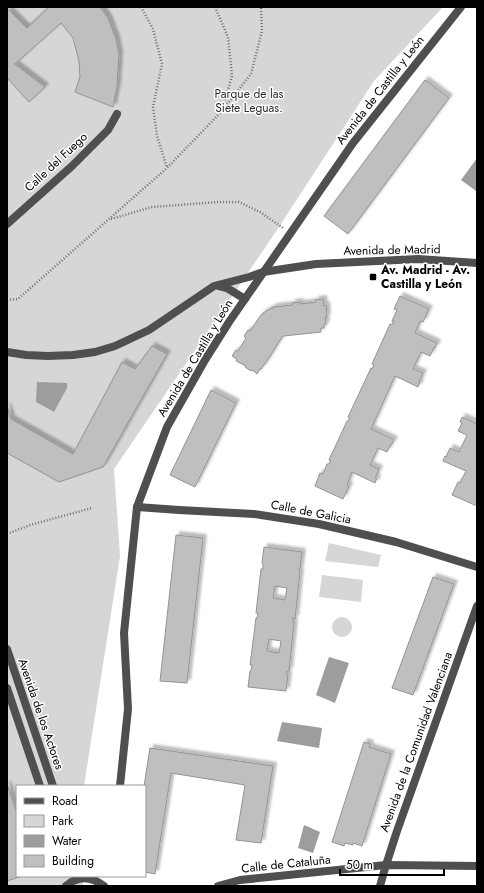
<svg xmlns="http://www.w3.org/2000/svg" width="484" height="893" viewBox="0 0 484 893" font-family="Jost,sans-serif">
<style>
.green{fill:#d6d6d6}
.water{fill:#9d9d9d}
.building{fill:#bfbfbf;stroke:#939393;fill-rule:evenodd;filter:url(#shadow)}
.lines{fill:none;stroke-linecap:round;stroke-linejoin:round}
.path{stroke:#717171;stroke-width:2.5;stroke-dasharray:1 2;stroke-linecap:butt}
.service{stroke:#4f4f4f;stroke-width:8}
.minor{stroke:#4f4f4f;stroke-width:8}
.poi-dot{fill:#000;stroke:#fff;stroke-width:1.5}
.labels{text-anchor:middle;stroke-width:3;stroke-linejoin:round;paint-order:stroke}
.street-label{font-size:12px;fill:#000;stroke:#fff}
.park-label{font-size:12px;fill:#2d2d2d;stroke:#fff}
.poi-label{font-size:12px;font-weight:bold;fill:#000;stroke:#fff;text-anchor:start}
</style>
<defs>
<filter id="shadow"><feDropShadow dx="3.5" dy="-3.5" stdDeviation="1" flood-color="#0004"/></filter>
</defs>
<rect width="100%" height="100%" fill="#fff"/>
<g class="green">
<path d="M7,7H443L374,81L273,236L114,469L120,556L84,786H17V876H83V886H7Z"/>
<path d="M329,543L381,555L378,567L325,561Z"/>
<path d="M322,575L363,580L361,602L319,597Z"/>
<circle cx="342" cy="627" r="10"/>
</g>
<g class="water">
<path d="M477,158V189L476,191L461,180Z"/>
<path d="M37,382L67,383V388L54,412L36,402Z"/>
<path d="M329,657L349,663L335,703L316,695Z"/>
<path d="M282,722L322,728L319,748L277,741Z"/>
<path d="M304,825L320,832L313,853L298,848Z"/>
</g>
<g class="building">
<path d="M49,7H100L108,18L116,39L119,55L117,86L113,107L75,92L80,77L79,61L73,38L61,23L15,64L45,87L29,102L7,78V8L27,28Z"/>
<path d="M425,80L449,98L348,234L324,216Z"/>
<path d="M400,296L429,309L423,322L420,321L415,333L437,343L435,348L434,347L430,356L421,352L413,369L423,373L419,382H420L418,387L395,376L371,429L394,440L392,444H391L387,452L378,448L370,465L379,469L375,478H377L375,483L352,472L347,485L349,486L343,499L315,486L320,473L323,474L327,464H329L331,461L329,460L347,421H348L350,418L348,417L371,368L372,369L374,365L372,364L390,324L392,325L394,321H392L397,310L394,309Z"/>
<path d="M323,299L324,306L326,305L327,317H325L326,324L324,325V328H321V332L284,336L282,337L267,361L261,369H260L257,374L252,370L251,371L245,367L246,366L236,361L237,359L232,356L236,350L238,351L246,338L244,336L248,330L250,331L261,315H262L263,313L270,309L273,308V307L292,305V303L300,302V304L316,302L315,300Z"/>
<path d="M152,346L167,354L103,467L59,482L7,453V406L11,419L73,454L122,362L135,369Z"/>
<path d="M211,390L236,403L195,487L170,475Z"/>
<path d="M462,417L477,424V506L452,495L458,482L460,483L466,471L443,461L445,456L446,457L450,448L459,452L467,435L458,431L462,423L460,422Z"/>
<path d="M176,535L203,538L187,683L160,681Z"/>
<path d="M264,547L302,552L300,568H299V571H300L295,619L293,618V622H294L289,671H287V675H288L286,691L248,687L250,671H251L252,665H250L256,618H257L258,613H256L261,569H263V564L262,563ZM275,586L287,588L285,600L273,598ZM269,639L281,641L279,653L267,651Z"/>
<path d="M433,577L454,584L413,695L392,688Z"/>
<path d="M364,742L370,744L369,747L391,754L362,846L353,843V845L345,843L344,846L332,842Z"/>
<path d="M150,748L273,766L261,843L236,840L245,785L171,773L155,874L145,872V786H144Z"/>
<path d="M7,784L17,813V876H22L7,881Z"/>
</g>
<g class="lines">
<g class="path">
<path d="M141,7L153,29L162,64L153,107L157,136L167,168"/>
<path d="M215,7L228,37L232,76L222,110"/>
<path d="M111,219L152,207L218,202H239L260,212L283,228"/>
<path d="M7,300L18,299L167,168L221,112L251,74L262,31L261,7"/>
<path d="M7,534L30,525L92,508"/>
</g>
<path class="service" d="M7,224L72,166L108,130L117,114"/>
<g class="minor">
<path d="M219,286L227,288L245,299"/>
<path d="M7,352L26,355L48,356L73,355L95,352L115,346L149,330L214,286L249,277L263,272L316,264L418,259L477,263"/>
<path d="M137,507L179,510L254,514L319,524L396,542L477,567"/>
<path d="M7,649L53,786"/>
<path d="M7,688L40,786"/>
<path d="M120,786L128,709L124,633L137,507L167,427L205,360L229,322L353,143L461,7"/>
<path d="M66,886C78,875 91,876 104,886"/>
<path d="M218,886L240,880L386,865L477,866"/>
<path d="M380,886L386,865L397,831L477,606"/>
</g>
</g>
<rect class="poi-dot" x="369" y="273" width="8" height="8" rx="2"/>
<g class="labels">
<g class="street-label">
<text transform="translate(380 90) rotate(-52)" y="4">Avenida de Castilla y León</text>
<text transform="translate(56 162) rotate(-43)" y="4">Calle del Fuego</text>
<text transform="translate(392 250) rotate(-1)" y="4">Avenida de Madrid</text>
<text transform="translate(195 358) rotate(-59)" y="4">Avenida de Castilla y León</text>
<text transform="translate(311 512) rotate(11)" y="4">Calle de Galicia</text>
<text transform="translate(41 714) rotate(71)" y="4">Avenida de los Actores</text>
<text transform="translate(416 742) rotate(-70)" y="4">Avenida de la Comunidad Valenciana</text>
<text transform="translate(286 864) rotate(-6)" y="4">Calle de Cataluña</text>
</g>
<g class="park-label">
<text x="249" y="98">Parque de las<tspan x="249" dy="14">Siete Leguas.</tspan></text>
</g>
<g class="poi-label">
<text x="381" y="274">Av. Madrid - Av.<tspan x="381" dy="14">Castilla y León</tspan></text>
</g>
</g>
<rect width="484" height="893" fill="none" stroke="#000000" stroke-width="16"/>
<rect x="16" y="785" width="130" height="92" fill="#ffffff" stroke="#999999"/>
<rect x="24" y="798" width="20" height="6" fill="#4f4f4f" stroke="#999999"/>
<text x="52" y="805" font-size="12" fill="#000000">Road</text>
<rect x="24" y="815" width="20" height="12" fill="#d6d6d6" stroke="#999999"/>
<text x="52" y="825" font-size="12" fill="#000000">Park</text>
<rect x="24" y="835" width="20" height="12" fill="#9d9d9d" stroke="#999999"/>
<text x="52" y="845" font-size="12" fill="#000000">Water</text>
<rect x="24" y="855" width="20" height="12" fill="#bfbfbf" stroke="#999999"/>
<text x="52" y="865" font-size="12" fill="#000000">Building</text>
<path d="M340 869v6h104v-6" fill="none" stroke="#000000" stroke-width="2"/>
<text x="346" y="869" font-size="12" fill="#000000" stroke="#ffffff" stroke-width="3" paint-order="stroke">50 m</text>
</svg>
